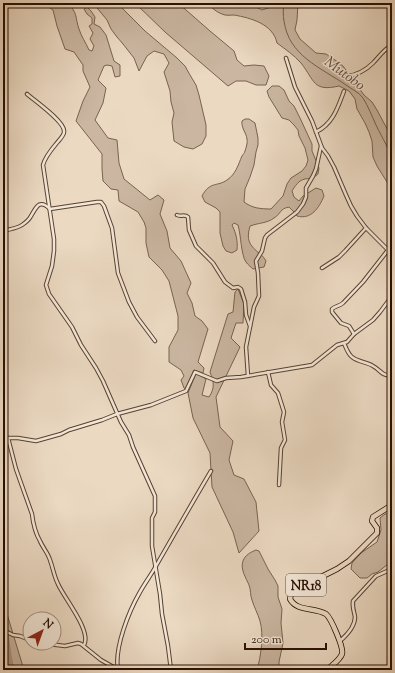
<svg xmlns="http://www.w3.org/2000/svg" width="395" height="673" viewBox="0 0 395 673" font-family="'Sorts Mill Goudy',serif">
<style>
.green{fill:#cab6a1;stroke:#796250}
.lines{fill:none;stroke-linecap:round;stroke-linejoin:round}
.stream{stroke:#755e4d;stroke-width:1}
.river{stroke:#a99480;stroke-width:5}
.minor-casing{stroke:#594130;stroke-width:4.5}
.primary-casing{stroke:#280e00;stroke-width:6}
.minor{stroke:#f2e6d7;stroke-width:2.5}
.primary{stroke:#ebd9c2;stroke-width:4.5}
.labels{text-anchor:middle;stroke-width:3;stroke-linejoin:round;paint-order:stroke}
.shield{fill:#f2e6d7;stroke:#654f40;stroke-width:1}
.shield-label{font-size:13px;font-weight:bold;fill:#280e00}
.water-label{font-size:15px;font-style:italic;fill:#624a3a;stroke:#f2e6d7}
</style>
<rect width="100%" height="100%" fill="#ebd9c2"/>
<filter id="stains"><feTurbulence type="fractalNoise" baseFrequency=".005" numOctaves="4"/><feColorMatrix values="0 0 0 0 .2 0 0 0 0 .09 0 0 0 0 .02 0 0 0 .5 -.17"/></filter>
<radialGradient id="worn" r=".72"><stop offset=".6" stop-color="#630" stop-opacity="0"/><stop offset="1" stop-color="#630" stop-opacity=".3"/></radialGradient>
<g class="green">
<path d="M43,3H67C78,12 75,18 79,29C81,36 86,43 89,50L92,51L94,46L90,39L93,33L89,26L92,24V18L87,14L84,9L87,7L91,11L95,17L94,24L100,27L106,35L114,61L120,65V76L115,77L112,66L107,65L104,66L98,80L106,88L103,103L95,120L108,138L117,140L119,163L124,179L150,200L158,195L164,200L160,214L167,231L170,248L181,261L191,283L187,293L192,303L195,316L202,321L208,329L198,362L204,368L203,373L194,370L186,389L184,388L181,380L184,376L181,370L169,362V347L178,330V316L169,281L162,270L149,257L146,243V228L144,222L138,212L119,201L118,190L111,189L103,181L102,169V154L76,121L83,101L90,87L83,71V65L74,52L65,49L57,26L53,10Z"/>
<path d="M93,3H117L145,31L177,58L185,66L190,75L196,85L199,95L206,125V136L202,144L193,149L184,147L174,141L172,122L174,113L171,102L170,91L164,72L169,63L164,54L154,51L147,56L139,71L134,58L123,44L117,37L111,29L107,20Z"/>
<path d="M135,3H178L210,31L234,51L237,60L244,66L254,65L264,66L269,76L266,85H256L246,81H236L228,86L165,32Z"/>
<path d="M207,3H248L262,10L271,7L273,3H298L297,20L295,30L300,39L316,53L326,54L335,60L343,66L364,95L372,102L377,110L392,138V190L377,166L373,157L372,141L369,132L365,123L357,109L355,99L349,91L339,86C313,92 315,81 301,63C294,55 285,49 277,43C273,24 251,18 234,15C230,15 226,16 222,14C216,12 211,7 207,3Z"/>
<path d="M272,86H279L284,90L289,101L294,106L300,118L312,144V151L319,168L318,174C312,179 312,178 305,179C299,180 295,186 292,191L294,197L299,201L303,196L316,188L322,190L324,196C319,208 311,220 297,216L294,212L289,207C279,209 282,213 274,218C268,223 258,223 250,226C246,240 249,245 260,254C263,256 264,258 266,261L264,267L253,269C251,267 248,265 246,262C241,255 241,235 238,225L234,223L232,225C236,233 238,241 237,250L232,253L226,251L223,246L220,233V212L216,208L205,202L202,196C210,181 217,187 227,180C236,174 238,165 242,156C244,153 244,154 245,151C246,148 248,142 247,139C246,132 241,128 242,121L245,119H249L255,123L258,138V145L256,152L254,165L250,177L245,189L244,202C252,208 260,209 271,209L283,196L287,184L291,178L302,171L306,166L308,160L305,148L299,136L298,130L294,125L289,120L282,118L269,97L267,91Z"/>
<path d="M238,289L244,304L243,323H236L231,338L240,347L216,397L220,427L233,441L229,460L234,475L244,479L256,502L259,531L239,553L233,532L212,487L210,453L193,418L188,393L196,373L206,379L202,395L209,397C215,388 214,382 210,372L228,314L233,312L235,292Z"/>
<path d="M391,513L392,561L383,568L378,572L372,574L367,578H360L351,569L352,563L361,553L377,542L381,530L380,518L385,514Z"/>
<path d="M256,550L259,551L268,569L275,580L278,586V597L282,609L281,623L283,643L279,662V670H257C261,656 264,635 260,621C258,614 254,607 252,600C250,595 251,590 249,585C246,578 240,569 243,561C245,555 251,552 256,550Z"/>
<path d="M3,609L7,614L24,670H3Z"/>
</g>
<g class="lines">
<path class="stream" d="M284,3C283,9 283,15 284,21C289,56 320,67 346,85C351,89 359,92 363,98C368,106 372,116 376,125C383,140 390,148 392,165"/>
<path class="river" d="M3,625C10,640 6,655 13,670"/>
<defs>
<g id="minor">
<path d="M286,58L295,87L312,121L322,148L328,156L334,167L346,195L351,206L357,216L366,228L388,250L392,257"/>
<path d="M347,76C357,75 366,70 373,63C379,57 384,49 392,45"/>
<path d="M27,94C35,101 64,121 64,131C65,135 59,140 56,144C51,150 45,157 43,165L54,239V251L52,266L46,285L49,294L72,327L81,345L96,368L103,381L121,422L129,435L133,447L155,496V512L152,518V546L160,594L162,614L168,646L171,670"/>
<path d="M316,132C333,124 338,107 344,91"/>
<path d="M177,215C180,217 185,214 188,217L189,230L196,246L213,263L225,282L233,288L238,287L241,289L245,302L246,315L250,326"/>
<path d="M3,231C9,229 16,229 22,225C25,223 29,220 31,216C36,208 39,198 50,209L70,206L97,202H101L104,206L112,228L118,273L129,302L137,317L155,341"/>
<path d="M322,268L339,257L345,251L366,228"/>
<path d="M354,334L349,326L341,323L332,312V309C335,306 340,306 343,303L363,282L388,250"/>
<path d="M344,343C346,348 348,354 352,357C358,362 367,362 373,366C382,371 380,375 392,376"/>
<path d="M268,372L271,385L278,393L284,412L282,422L285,440L281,448L279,485"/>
<path d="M248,376L246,347L254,307L259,296L258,273L256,261L262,251L265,238L267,235L284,222L297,212L303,204L306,197V188L313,176L316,169L321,146"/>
<path d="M3,438H18L36,441L61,434L69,430L102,420L117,414L151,405L186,391L195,372L217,381L226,378L241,377L312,365L337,345L347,342L354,334L373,320L380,312L392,296"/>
<path d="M8,438L16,469L32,514C33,523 36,534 40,541C43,548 48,553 50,560C53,568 54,576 58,584C64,598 92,631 84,645"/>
<path d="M3,632H7L13,635L20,636L30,640"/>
<path d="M340,641C347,635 355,627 355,617C354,611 352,607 353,601L376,576L392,569"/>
<path d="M40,643L65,646L78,643L81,644L101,660L117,669"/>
<path d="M118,670C114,648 129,611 140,592C145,583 151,575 156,566C174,535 192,503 211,471"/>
</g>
<g id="primary">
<path d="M125,670L132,668L139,670"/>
<path d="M327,670C331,666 340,660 342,654C344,648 331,618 326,614C315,607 297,612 290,599L291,594L295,590L337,569L349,561L377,533V528L372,521L373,517L392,505"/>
</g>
</defs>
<use href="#minor" class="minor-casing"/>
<use href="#primary" class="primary-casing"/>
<use href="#minor" class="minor"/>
<use href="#primary" class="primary"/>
</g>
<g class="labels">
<rect class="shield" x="286" y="574" width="40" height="22" rx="3"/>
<g class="shield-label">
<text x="306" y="590">NR18</text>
</g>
<g class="water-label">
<text transform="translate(345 73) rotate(36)" y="5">Mutobo</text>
</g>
</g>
<rect width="395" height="673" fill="none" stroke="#ebd9c2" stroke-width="16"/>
<rect x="4" y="4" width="387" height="665" fill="none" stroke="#280e00" stroke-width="2"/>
<rect x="8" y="8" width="379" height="657" fill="none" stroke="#280e00"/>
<g transform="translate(42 631) rotate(41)"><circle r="19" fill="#f2e6d7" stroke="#a19081"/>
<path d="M0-3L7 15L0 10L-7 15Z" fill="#8f2418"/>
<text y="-6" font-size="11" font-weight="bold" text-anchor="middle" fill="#280e00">N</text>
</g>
<path d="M245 643v6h81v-6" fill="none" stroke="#280e00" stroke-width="2"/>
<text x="251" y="643" font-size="12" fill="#280e00" stroke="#f2e6d7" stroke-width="3" paint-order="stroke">200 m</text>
<rect width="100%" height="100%" filter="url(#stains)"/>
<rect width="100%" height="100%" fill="url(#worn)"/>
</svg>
